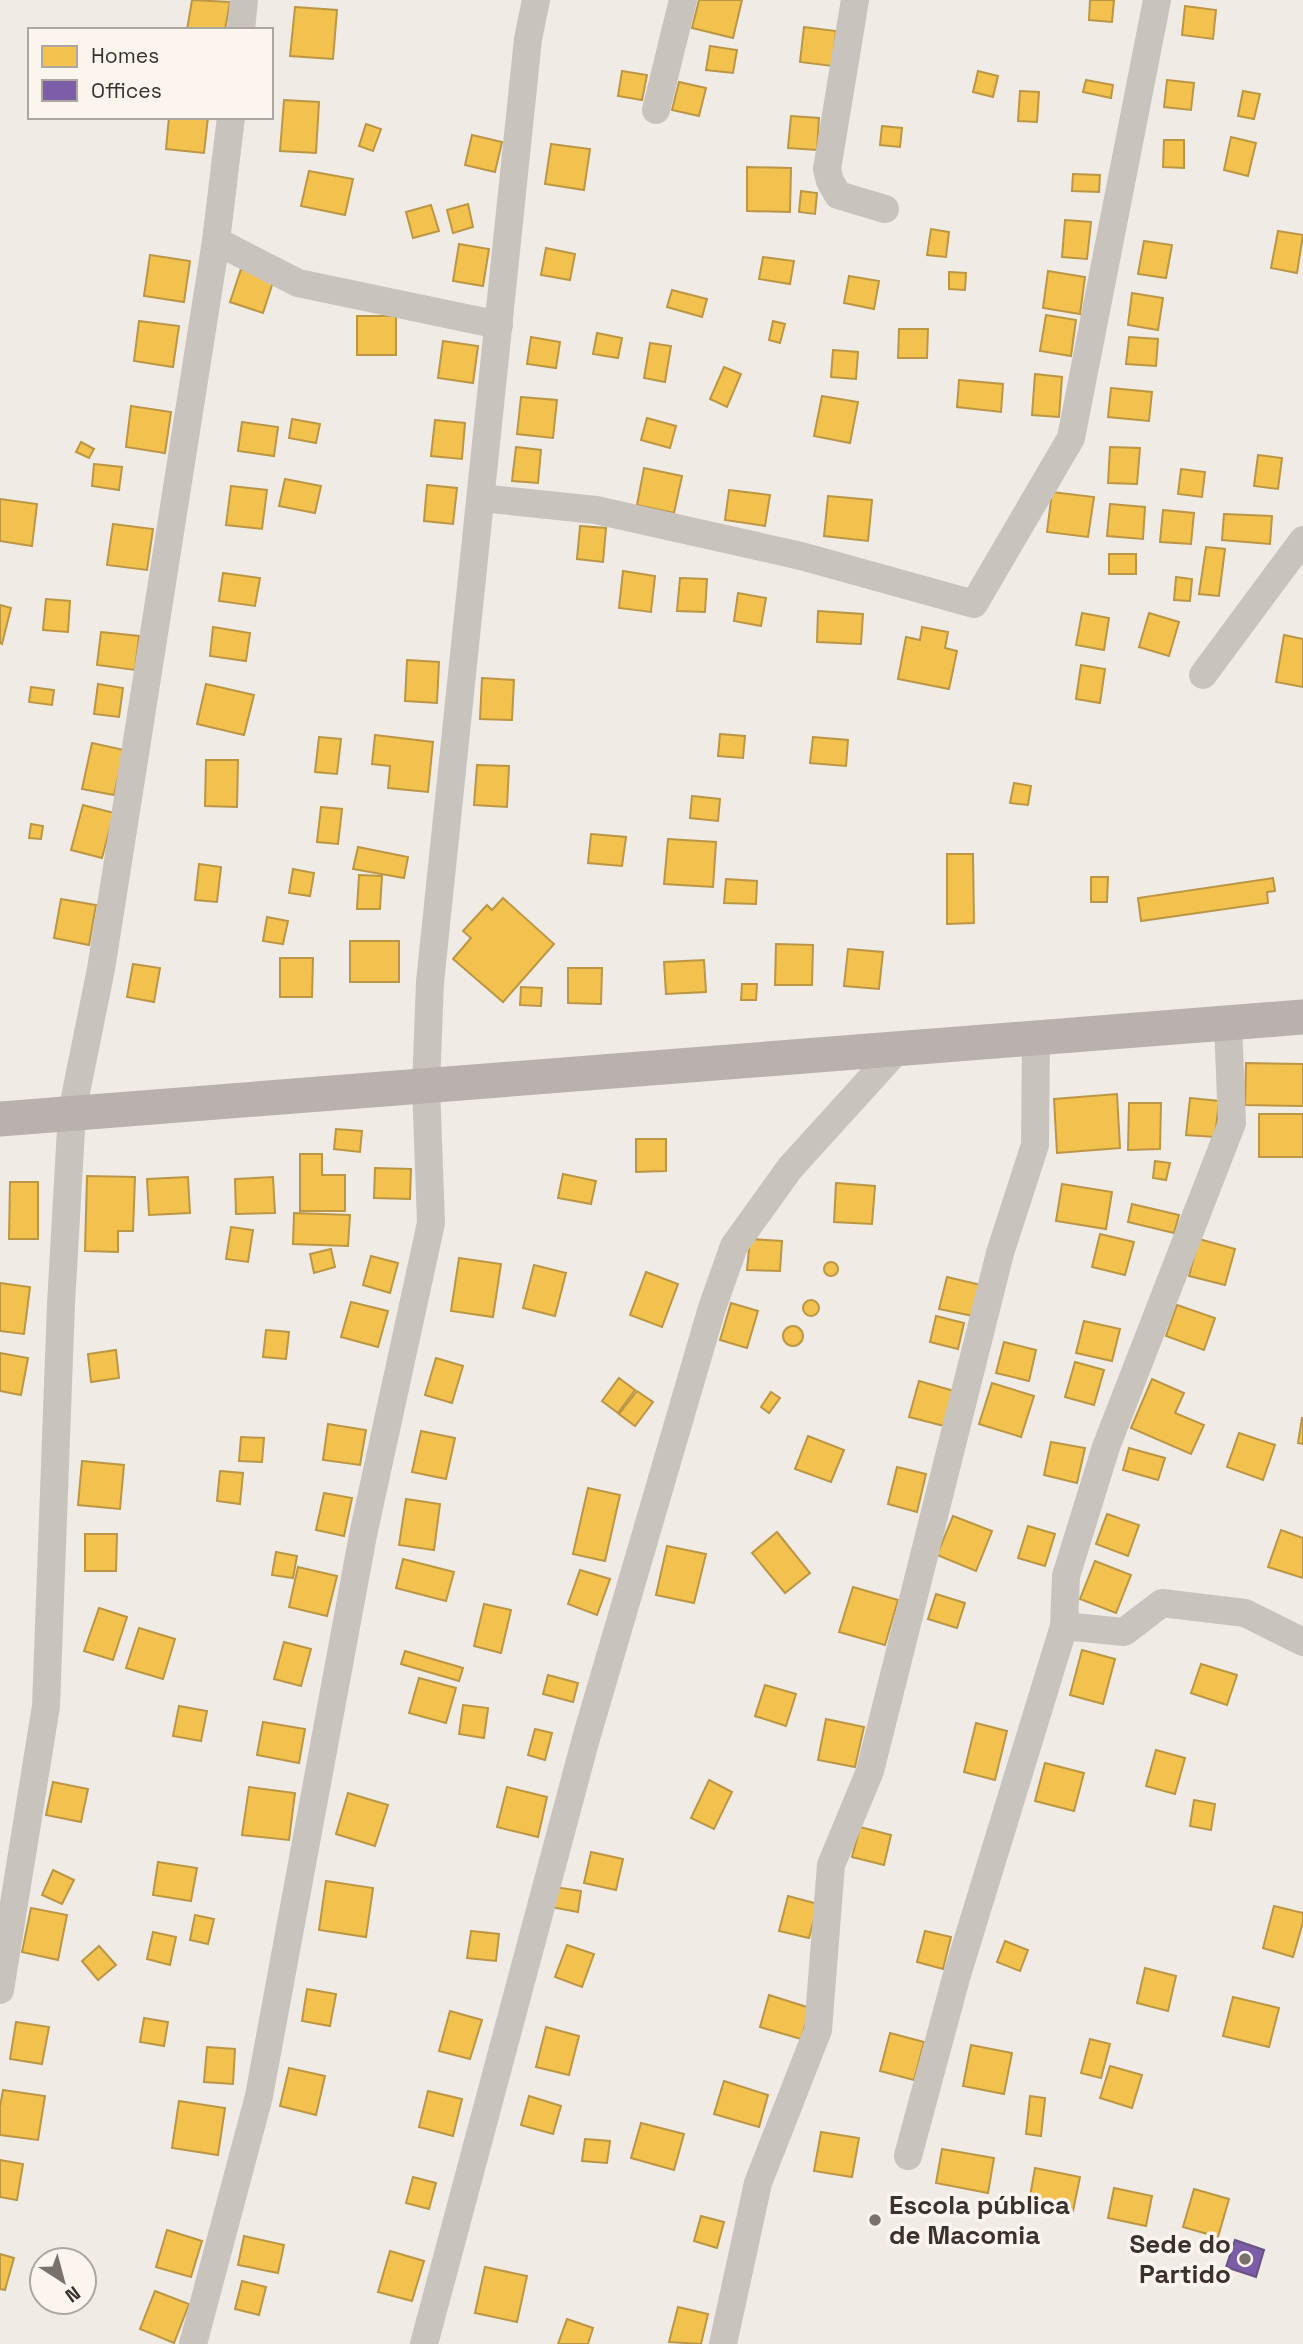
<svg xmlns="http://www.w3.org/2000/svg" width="1303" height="2344" viewBox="0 0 1303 2344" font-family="'Space Grotesk',sans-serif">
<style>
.homes{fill:#f2c14e;stroke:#bb9644;stroke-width:2}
.offices{fill:#7b5ea7;stroke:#685082;stroke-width:2}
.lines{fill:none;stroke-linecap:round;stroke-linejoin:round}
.minor{stroke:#c9c3be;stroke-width:28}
.major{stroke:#b8b1ad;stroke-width:35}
.poi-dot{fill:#7a716c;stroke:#fbf5ee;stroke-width:2.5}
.labels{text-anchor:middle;stroke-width:7;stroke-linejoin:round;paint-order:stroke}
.poi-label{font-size:26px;font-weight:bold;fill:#3b302b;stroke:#fbf5ee;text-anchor:start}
</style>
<rect width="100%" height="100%" fill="#f0ebe5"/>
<g class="homes">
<path d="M192,0L230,2L225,30H187Z"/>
<path d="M699,0H742L733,38L692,28Z"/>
<path d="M1090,0H1114L1112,22L1089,20Z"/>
<path d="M1185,6L1216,10L1213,39L1182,35Z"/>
<path d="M295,7L337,10L333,59L290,56Z"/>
<path d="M804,27L836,31L832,66L800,62Z"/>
<path d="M710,46L737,50L733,73L706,70Z"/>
<path d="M622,71L647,75L642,100L618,96Z"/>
<path d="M978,71L998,76L993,97L973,92Z"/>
<path d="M1086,80L1113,85L1111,98L1083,92Z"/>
<path d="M1167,80L1194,83L1191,110L1164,107Z"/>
<path d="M679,82L706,88L699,116L672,110Z"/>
<path d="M1020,91L1039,92L1037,122L1018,121Z"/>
<path d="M1243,91L1260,94L1254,119L1238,116Z"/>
<path d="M284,100L319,102L316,153L280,151Z"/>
<path d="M791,116L819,118L817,150L788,148Z"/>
<path d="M169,117H208L204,153L166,149Z"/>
<path d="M366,124L381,129L373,151L359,146Z"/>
<path d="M882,126L902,128L900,147L880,145Z"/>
<path d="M472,135L502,142L495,172L465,165Z"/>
<path d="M1231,137L1256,143L1248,176L1224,170Z"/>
<path d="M1164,140H1184V168L1163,167Z"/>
<path d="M551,144L590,149L584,190L545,184Z"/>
<path d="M747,167L791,168L790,212L747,211Z"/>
<path d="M309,171L353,179L345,215L301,206Z"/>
<path d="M1073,174L1100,175L1099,192L1072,191Z"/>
<path d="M801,191L817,193L815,214L799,212Z"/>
<path d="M468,204L473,227L453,233L447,210Z"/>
<path d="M431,205L439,231L413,238L406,212Z"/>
<path d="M1065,220L1091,222L1087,259L1062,257Z"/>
<path d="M931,229L949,232L946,257L927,255Z"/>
<path d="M1278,231L1303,235L1297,273L1271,268Z"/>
<path d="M1144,241L1172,245L1166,278L1138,274Z"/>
<path d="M459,244L489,249L483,286L453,281Z"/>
<path d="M546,248L575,254L570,280L541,275Z"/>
<path d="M150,255L190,261L184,302L144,296Z"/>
<path d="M763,257L794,261L790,284L759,279Z"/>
<path d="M241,269L274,279L263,313L230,302Z"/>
<path d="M1048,271L1085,277L1080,314L1043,308Z"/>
<path d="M949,272L966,273L965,290L949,289Z"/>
<path d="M849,276L879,281L874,309L844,303Z"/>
<path d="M672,290L707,299L702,317L667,307Z"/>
<path d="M1132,293L1163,298L1158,330L1128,325Z"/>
<path d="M1046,315L1076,320L1071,356L1040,351Z"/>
<rect x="357" y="316" width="39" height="39"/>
<path d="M139,321L179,326L173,367L134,361Z"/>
<path d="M773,321L785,324L780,343L769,340Z"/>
<path d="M899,329H928L927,358H898Z"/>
<path d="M597,333L622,338L618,358L593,354Z"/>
<path d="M531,337L560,342L556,368L527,364Z"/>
<path d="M1129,337L1158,339L1156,366L1126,364Z"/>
<path d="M443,341L478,346L473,383L438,378Z"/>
<path d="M650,343L671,346L665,382L644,378Z"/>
<path d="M833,350L858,352L856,379L831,377Z"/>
<path d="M724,367L741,374L727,407L710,399Z"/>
<path d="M1035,374L1062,377L1059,417L1032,415Z"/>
<path d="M959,380L1003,384L1001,412L957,407Z"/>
<path d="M1111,388L1152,392L1149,421L1108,417Z"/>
<path d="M822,396L858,402L850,443L814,436Z"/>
<path d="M521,397L557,400L553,438L517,434Z"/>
<path d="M131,406L171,412L165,453L126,447Z"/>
<path d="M647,418L676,426L670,448L641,440Z"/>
<path d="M292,419L320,424L316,443L289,438Z"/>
<path d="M435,420L465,423L462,459L431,456Z"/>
<path d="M242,422L278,427L274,456L238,451Z"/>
<path d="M81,442L94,449L89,458L76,452Z"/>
<path d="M516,447L541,450L538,483L512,481Z"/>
<path d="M1110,447L1140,448L1137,484L1108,483Z"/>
<path d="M1258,455L1282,458L1278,489L1254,486Z"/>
<path d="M94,464L122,467L119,490L92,486Z"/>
<path d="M644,468L682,476L674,513L637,505Z"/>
<path d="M1181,469L1205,472L1202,497L1178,494Z"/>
<path d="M285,479L321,486L315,513L279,506Z"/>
<path d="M427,485L457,488L453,524L424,521Z"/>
<path d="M231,486L267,490L262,529L226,525Z"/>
<path d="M729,490L770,495L765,526L725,520Z"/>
<path d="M1052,492L1094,497L1088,537L1047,532Z"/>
<path d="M828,496L872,500L868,541L824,536Z"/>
<path d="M0,499L37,504L32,546L0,541Z"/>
<path d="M1110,504L1145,507L1143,539L1107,536Z"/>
<path d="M1163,510L1194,513L1191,544L1160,542Z"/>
<path d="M1224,514L1272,516L1270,544L1222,540Z"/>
<path d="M113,524L153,529L147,570L107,565Z"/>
<path d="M580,526L606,528L603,562L577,559Z"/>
<path d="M1206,547L1225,549L1219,596L1199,594Z"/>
<rect x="1109" y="554" width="27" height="20"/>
<path d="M623,571L655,576L651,612L619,608Z"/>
<path d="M223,573L260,578L255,606L219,601Z"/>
<path d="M1176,577L1192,579L1190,601L1174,600Z"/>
<path d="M680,578L707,579L705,612L677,611Z"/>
<path d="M738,593L766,598L761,626L734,621Z"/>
<path d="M46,599L70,601L68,632L43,630Z"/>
<path d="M0,605L11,608L2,644L0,643Z"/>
<path d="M818,611L863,614L861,644L817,642Z"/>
<path d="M1082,613L1109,618L1104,650L1076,645Z"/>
<path d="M1149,613L1179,622L1169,656L1139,647Z"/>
<path d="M213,627L250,633L246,661L210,656Z"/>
<path d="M922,627L948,632L945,648L957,651L949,689L898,679L906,637L920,640Z"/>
<path d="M101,632L139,636L135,670L97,665Z"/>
<path d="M1284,635L1303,639V687L1276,682Z"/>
<path d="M407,660L439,662L437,703L405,701Z"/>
<path d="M1081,665L1105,669L1100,703L1076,699Z"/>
<path d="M482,678L514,680L512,720L480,719Z"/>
<path d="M98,684L123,688L119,717L94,714Z"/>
<path d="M206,684L254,695L244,735L197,724Z"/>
<path d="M31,687L54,690L52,705L29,702Z"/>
<path d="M720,734L745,736L743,758L718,756Z"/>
<path d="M375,735L433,742L428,792L388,788L390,766L372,764Z"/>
<path d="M319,737L341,739L337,774L315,772Z"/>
<path d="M813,737L848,740L846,766L810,763Z"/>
<path d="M92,743L124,750L114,795L82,789Z"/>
<path d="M206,760H238L237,807L205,806Z"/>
<path d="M477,765L509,766L507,807L474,805Z"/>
<path d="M1014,783L1031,786L1028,805L1010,803Z"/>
<path d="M692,796L720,799L718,821L690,818Z"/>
<path d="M83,805L114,813L102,858L71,850Z"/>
<path d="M321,807L342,809L338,844L317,842Z"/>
<path d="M31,824L43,826L41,839L29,838Z"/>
<path d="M591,834L626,837L622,866L588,863Z"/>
<path d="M668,839L716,842L713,887L664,884Z"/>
<path d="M358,847L408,857L404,878L353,869Z"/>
<path d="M947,854H973L974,923L947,924Z"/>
<path d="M199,864L221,867L217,902L195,900Z"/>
<path d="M293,869L314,873L310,896L289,893Z"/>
<path d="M359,875L382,876L380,909H357Z"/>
<path d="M1091,877H1108L1107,902H1091Z"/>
<path d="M1273,878L1275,891L1267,892L1268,903L1141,921L1138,898Z"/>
<path d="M726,879L757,881L756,904L724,903Z"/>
<path d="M503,898L554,944L503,1002L453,959L471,938L463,931L487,905L492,910Z"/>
<path d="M61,899L96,905L89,945L54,938Z"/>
<path d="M267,917L288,921L283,944L263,941Z"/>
<rect x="350" y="941" width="49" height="41"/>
<path d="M776,944L813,945L812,985H775Z"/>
<path d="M848,949L883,952L879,989L844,986Z"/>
<path d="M280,958H313L312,997H280Z"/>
<path d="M704,960L706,992L666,994L664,962Z"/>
<path d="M133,964L160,968L154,1002L127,997Z"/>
<path d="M568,968H602L601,1004L568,1003Z"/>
<path d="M742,984H757L756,1000H741Z"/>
<path d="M521,987L542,988L541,1006L520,1005Z"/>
<path d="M1246,1063L1303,1064V1106L1245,1105Z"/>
<path d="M1117,1094L1120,1148L1057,1153L1054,1099Z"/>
<path d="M1190,1098L1219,1101L1215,1137L1186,1135Z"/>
<path d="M1129,1103H1161L1160,1149L1128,1150Z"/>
<rect x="1259" y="1114" width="44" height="43"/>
<path d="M336,1129L362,1131L360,1152L334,1149Z"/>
<path d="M636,1139H666V1171L636,1172Z"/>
<path d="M300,1154H322V1175H345V1211H300Z"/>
<path d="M1155,1161L1170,1163L1166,1180L1153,1178Z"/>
<path d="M375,1168L411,1169L410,1199L374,1198Z"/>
<path d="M563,1174L596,1181L591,1204L558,1198Z"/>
<path d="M87,1176L135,1177L133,1231H118V1252L85,1251Z"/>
<path d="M188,1177L190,1213L149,1215L147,1179Z"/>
<path d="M273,1177L275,1213L236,1214L235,1179Z"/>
<path d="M10,1182H38V1239H9Z"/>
<path d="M836,1183L875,1186L872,1224L834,1222Z"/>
<path d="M1062,1184L1112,1192L1106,1229L1056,1221Z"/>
<path d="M1132,1204L1179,1215L1174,1233L1128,1222Z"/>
<path d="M294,1213L350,1215L348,1246L293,1244Z"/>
<path d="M231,1227L253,1230L248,1262L226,1259Z"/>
<path d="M1100,1234L1134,1242L1125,1275L1092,1267Z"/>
<path d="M750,1239L782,1241L780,1271L747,1270Z"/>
<path d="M1199,1239L1235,1249L1225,1285L1189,1276Z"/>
<path d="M331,1249L335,1267L314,1273L310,1254Z"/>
<path d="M371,1256L398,1263L390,1293L363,1285Z"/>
<path d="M459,1258L501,1264L493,1317L451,1311Z"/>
<circle cx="831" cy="1269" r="7"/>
<path d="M534,1265L566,1273L555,1316L523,1308Z"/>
<path d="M646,1272L678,1284L662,1327L630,1315Z"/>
<path d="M947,1277L981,1285L973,1316L939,1309Z"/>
<path d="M0,1283L30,1287L24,1334L0,1331Z"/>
<circle cx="811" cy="1308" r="8"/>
<path d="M351,1302L388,1311L378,1347L341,1337Z"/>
<path d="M731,1303L758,1311L747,1348L720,1340Z"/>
<path d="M1177,1305L1215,1318L1204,1350L1166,1336Z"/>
<path d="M936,1316L964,1323L958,1349L930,1342Z"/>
<path d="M1084,1321L1120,1329L1112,1361L1076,1353Z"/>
<circle cx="793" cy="1336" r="10"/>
<path d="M266,1330L289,1332L286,1359L263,1357Z"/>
<path d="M1004,1342L1036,1350L1029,1381L996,1373Z"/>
<path d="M116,1350L119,1378L91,1382L88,1354Z"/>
<path d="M0,1353L28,1358L21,1395L0,1391Z"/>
<path d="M436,1358L463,1366L452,1403L425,1395Z"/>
<path d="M1075,1362L1104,1370L1094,1405L1065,1397Z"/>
<path d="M619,1378L635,1390L618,1413L602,1401Z"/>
<path d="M1152,1379L1184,1393L1175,1413L1204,1425L1191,1454L1131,1428Z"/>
<path d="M919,1381L954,1391L944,1426L909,1417Z"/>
<path d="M992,1383L1034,1396L1021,1437L979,1424Z"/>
<path d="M637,1391L653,1402L635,1426L619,1414Z"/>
<path d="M771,1392L780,1398L769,1413L761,1407Z"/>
<path d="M1302,1418H1303V1444L1298,1443Z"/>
<path d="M328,1424L366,1430L360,1465L323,1460Z"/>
<path d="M421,1431L455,1438L446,1479L412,1472Z"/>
<path d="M1239,1433L1275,1445L1263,1480L1227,1467Z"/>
<path d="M808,1436L844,1450L831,1482L795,1469Z"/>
<path d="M241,1437L264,1438L262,1462L239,1461Z"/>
<path d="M1051,1442L1085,1448L1077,1483L1044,1475Z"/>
<path d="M1129,1448L1165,1458L1158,1480L1123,1470Z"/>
<path d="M82,1461L124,1465L120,1509L78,1505Z"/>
<path d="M897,1467L926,1474L917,1512L888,1504Z"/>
<path d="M220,1471L243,1473L240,1504L217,1501Z"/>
<path d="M588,1488L620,1495L605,1561L573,1554Z"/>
<path d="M324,1493L352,1498L344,1536L316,1530Z"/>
<path d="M406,1499L440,1504L434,1550L399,1545Z"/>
<path d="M1107,1514L1139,1525L1128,1556L1096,1544Z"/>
<path d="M953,1516L992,1531L976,1571L937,1555Z"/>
<path d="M1028,1526L1055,1534L1045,1566L1018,1558Z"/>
<path d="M1281,1530L1303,1538V1578L1268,1567Z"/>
<path d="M777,1532L810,1573L785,1593L752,1553Z"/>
<path d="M85,1534H117L116,1571H85Z"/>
<path d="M667,1546L706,1554L694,1603L656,1595Z"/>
<path d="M276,1552L297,1556L293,1578L272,1575Z"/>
<path d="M403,1559L454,1572L446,1601L396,1588Z"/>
<path d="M1095,1561L1131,1575L1116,1613L1080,1599Z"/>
<path d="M298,1567L337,1576L327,1616L289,1607Z"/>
<path d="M580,1570L610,1579L597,1615L568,1604Z"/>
<path d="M853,1587L898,1600L885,1645L839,1632Z"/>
<path d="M936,1594L965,1603L957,1628L928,1619Z"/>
<path d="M484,1604L511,1610L501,1653L474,1646Z"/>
<path d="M99,1608L127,1617L113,1660L84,1651Z"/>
<path d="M139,1628L175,1639L163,1679L126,1668Z"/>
<path d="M284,1642L311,1649L301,1686L274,1679Z"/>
<path d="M1082,1650L1115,1659L1103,1704L1070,1695Z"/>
<path d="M405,1651L463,1668L459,1681L401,1664Z"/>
<path d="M1201,1664L1237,1675L1227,1705L1191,1693Z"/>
<path d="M548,1675L578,1683L573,1702L543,1694Z"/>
<path d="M419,1678L456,1688L446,1723L409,1713Z"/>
<path d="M765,1685L796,1694L786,1726L755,1716Z"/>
<path d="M463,1705L488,1708L484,1738L459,1734Z"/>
<path d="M179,1706L207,1711L201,1741L173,1736Z"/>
<path d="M826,1719L864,1727L855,1767L818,1760Z"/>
<path d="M263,1722L305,1729L299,1763L257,1755Z"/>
<path d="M976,1723L1007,1731L995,1780L964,1772Z"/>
<path d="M535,1729L552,1733L545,1760L528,1755Z"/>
<path d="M1156,1750L1185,1758L1175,1794L1146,1786Z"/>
<path d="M1045,1763L1084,1773L1074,1811L1035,1801Z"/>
<path d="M709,1780L732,1792L714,1829L691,1818Z"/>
<path d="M53,1782L88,1789L81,1822L46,1815Z"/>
<path d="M249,1787L295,1793L289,1840L242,1835Z"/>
<path d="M507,1787L547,1797L538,1837L497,1827Z"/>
<path d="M348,1793L388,1805L375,1846L336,1834Z"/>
<path d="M1194,1800L1215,1804L1211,1830L1190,1826Z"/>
<path d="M860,1827L891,1835L884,1865L852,1857Z"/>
<path d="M591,1852L623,1859L616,1890L584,1883Z"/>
<path d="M158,1862L197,1868L191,1901L153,1895Z"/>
<path d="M53,1870L74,1880L62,1904L42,1895Z"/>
<path d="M326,1881L373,1888L366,1937L319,1930Z"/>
<path d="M555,1887L581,1891L578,1912L551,1907Z"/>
<path d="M788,1896L818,1904L809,1938L779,1931Z"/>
<path d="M1274,1906L1303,1913V1922L1293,1957L1263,1948Z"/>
<path d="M31,1908L67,1915L58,1960L22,1952Z"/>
<path d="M195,1915L214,1919L208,1944L190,1940Z"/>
<path d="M471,1931L499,1934L496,1961L467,1958Z"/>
<path d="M925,1931L951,1937L943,1969L917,1962Z"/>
<path d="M153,1932L176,1937L170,1965L147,1959Z"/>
<path d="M1005,1941L1028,1950L1020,1971L997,1962Z"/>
<path d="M567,1945L594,1954L582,1987L555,1977Z"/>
<path d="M99,1946L116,1965L98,1980L82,1961Z"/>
<path d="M1145,1968L1176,1976L1168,2011L1137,2003Z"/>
<path d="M307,1989L336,1994L330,2026L302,2021Z"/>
<path d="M769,1995L810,2008L801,2039L760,2027Z"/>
<path d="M1233,1997L1279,2008L1269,2047L1223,2036Z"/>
<path d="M450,2011L482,2020L470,2059L439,2051Z"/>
<path d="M144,2018L168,2022L164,2046L140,2042Z"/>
<path d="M16,2022L49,2027L42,2064L10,2059Z"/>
<path d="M546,2027L579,2036L569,2075L536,2067Z"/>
<path d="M890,2033L924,2042L914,2080L880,2071Z"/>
<path d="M1090,2039L1110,2044L1101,2078L1081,2073Z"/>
<path d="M971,2045L1012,2053L1004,2094L963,2086Z"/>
<path d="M207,2047L235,2049L233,2084L204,2082Z"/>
<path d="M1110,2066L1142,2075L1132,2108L1100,2098Z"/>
<path d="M289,2068L325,2076L316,2115L280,2106Z"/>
<path d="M724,2081L768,2095L759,2127L714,2114Z"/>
<path d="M3,2090L45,2096L38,2140L0,2135V2107Z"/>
<path d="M428,2091L462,2099L453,2136L419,2127Z"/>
<path d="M529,2096L561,2106L553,2134L521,2125Z"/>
<path d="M1030,2096L1045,2098L1041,2136L1026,2134Z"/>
<path d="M179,2101L225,2108L218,2155L172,2148Z"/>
<path d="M641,2123L684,2134L674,2170L631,2158Z"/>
<path d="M821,2132L859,2138L852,2177L814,2171Z"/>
<path d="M585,2139L610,2141L607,2163L582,2161Z"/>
<path d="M942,2149L994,2158L988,2193L936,2183Z"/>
<path d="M0,2160L23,2164L17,2200L0,2197Z"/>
<path d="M1035,2168L1080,2177L1073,2211L1029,2202Z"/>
<path d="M413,2177L436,2183L429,2209L406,2203Z"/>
<path d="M1114,2188L1152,2196L1146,2226L1108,2218Z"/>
<path d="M1194,2189L1229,2199L1218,2237L1183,2227Z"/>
<path d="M701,2216L724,2222L717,2248L694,2241Z"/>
<path d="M167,2230L202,2241L191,2277L156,2267Z"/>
<path d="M244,2236L284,2245L278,2273L238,2265Z"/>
<path d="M390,2251L424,2261L412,2301L378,2292Z"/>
<path d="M0,2254L14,2258L5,2290L0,2289Z"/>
<path d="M485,2267L527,2276L517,2322L475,2313Z"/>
<path d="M242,2281L266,2287L259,2315L235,2309Z"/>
<path d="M155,2291L189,2304L174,2343L140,2329Z"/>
<path d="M678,2307L708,2314L701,2344L669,2342Z"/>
<path d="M567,2319L593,2328L588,2344H558Z"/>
</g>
<path class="offices" d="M1235,2240L1264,2250L1256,2277L1226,2267Z"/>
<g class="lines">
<g class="minor">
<path d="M855,0L827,169L830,181L838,195L885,209"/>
<path d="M241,30L244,0"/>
<path d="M656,110L683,0"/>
<path d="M216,241L298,283L499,325"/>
<path d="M481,498L596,510L801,556L974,604L1071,438L1157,0"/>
<path d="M1203,675L1303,540"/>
<path d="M1064,1626L1124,1632L1162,1603L1245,1613L1303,1642"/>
<path d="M0,1990L46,1706L61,1304L72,1112L101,969L216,241L231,117"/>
<path d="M908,2156L956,1978L1064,1626L1066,1576L1106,1447L1232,1123L1228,1024"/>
<path d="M193,2344L259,2096L363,1535L431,1223L426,1086L430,982L528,39L536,0"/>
<path d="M424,2344L585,1742L712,1308L734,1246L790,1168L898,1049"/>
<path d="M723,2344L758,2183L818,2030L831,1865L870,1771L1000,1253L1035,1145L1036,1038"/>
</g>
<path class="major" d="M0,1119L1303,1017"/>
</g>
<g class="poi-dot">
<circle cx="875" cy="2220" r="7"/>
<circle cx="1245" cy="2259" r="7"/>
</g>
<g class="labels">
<g class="poi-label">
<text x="889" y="2214">Escola pública<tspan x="889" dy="30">de Macomia</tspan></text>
<text x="1231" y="2253" text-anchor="end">Sede do<tspan x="1231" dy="30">Partido</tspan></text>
</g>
</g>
<rect x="28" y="28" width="245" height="91" fill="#fbf5ee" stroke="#aea6a0" stroke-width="2"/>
<rect x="42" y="46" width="35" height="21" fill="#f2c14e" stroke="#aea6a0" stroke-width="2"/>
<text x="91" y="63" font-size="21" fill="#3b302b">Homes</text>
<rect x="42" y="80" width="35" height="21" fill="#7b5ea7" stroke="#aea6a0" stroke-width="2"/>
<text x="91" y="98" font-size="21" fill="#3b302b">Offices</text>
<g transform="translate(63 2281) rotate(144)"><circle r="33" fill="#fbf5ee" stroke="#aea6a0" stroke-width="2"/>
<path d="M0-5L12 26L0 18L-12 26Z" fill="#7a716c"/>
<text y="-10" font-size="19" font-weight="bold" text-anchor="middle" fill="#3b302b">N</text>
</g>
</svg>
